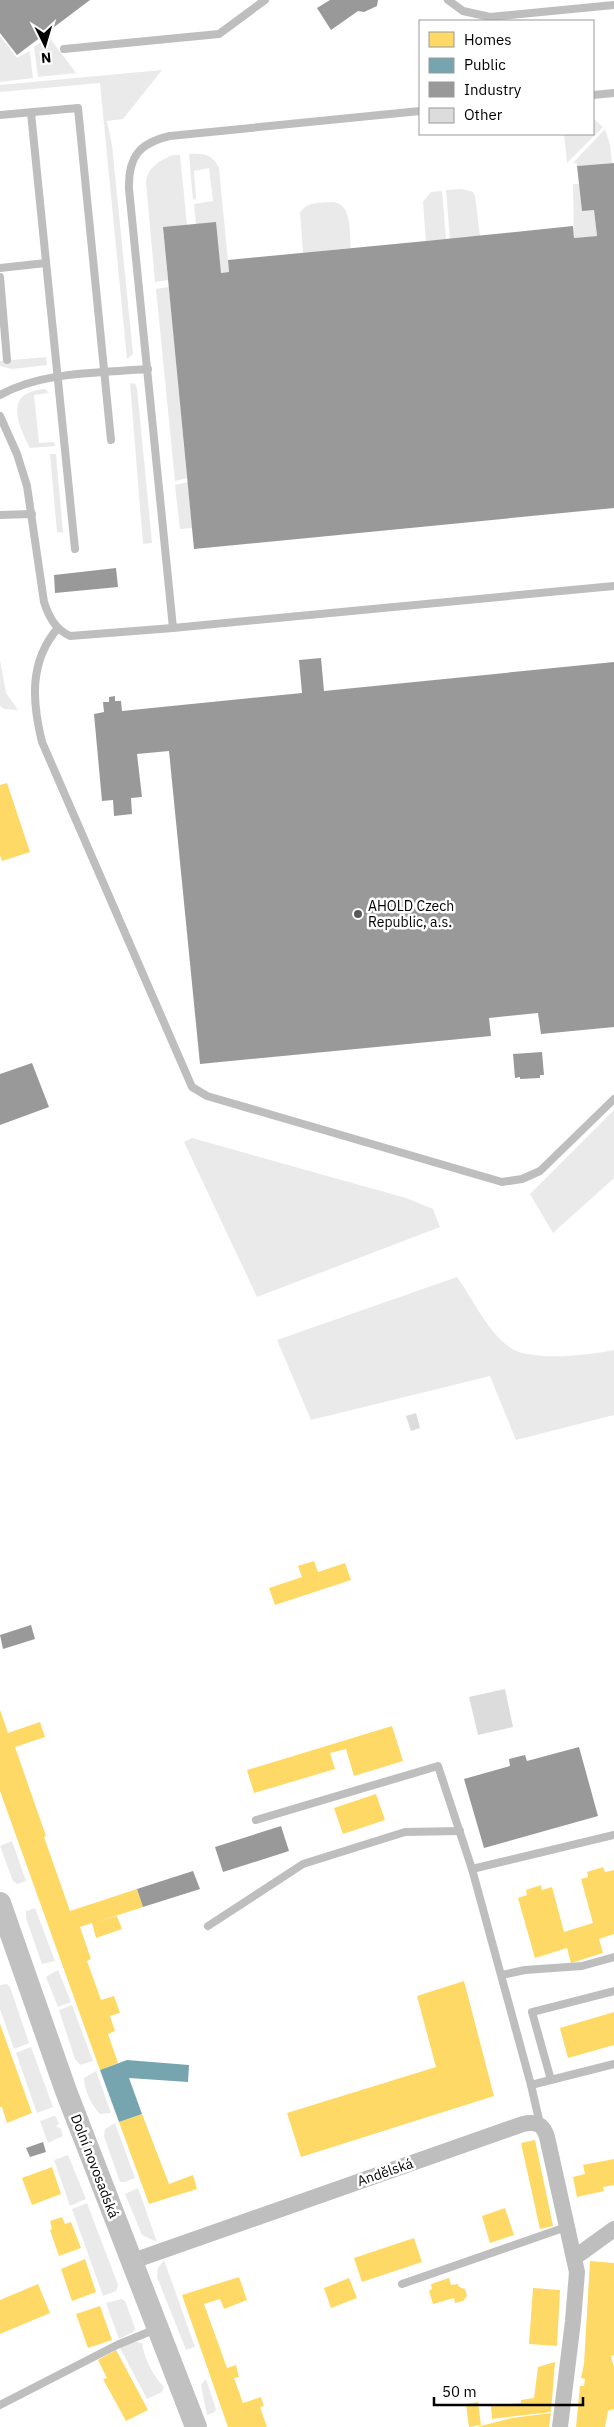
<svg xmlns="http://www.w3.org/2000/svg" width="614" height="2427" viewBox="0 0 614 2427" font-family="'IBM Plex Sans',sans-serif">
<style>
.green{fill:#eaeaea}
.homes{fill:#ffd966}
.public{fill:#76a5af}
.industry{fill:#999}
.building{fill:#dcdcdc}
.lines{fill:none;stroke-linecap:round;stroke-linejoin:round}
.lane{stroke:#bebebe;stroke-width:8}
.street{stroke:#bebebe;stroke-width:16}
.secondary{stroke:#c1c1c1;stroke-width:22}
.poi-dot{fill:#595959;stroke:#fff;stroke-width:2}
.labels{text-anchor:middle;stroke-width:5;stroke-linejoin:round;paint-order:stroke}
.poi-label{font-size:14px;fill:#000;stroke:#fff;text-anchor:start}
.street-label{font-size:14px;fill:#000;stroke:#fff}
</style>
<rect width="100%" height="100%" fill="#fff"/>
<g class="green">
<path d="M0,36L17,58L29,51L30,53L33,78L0,82Z"/>
<path d="M49,37L76,73L38,77L34,47Z"/>
<path d="M162,70L123,119L107,121L112,145L133,354L127,359L100,83L0,92V85Z"/>
<path d="M593,118L603,127L567,163L564,134H593Z"/>
<path d="M605,129L610,145L612,163L577,166V163H573Z"/>
<path d="M189,154C203,153 213,154 219,168L229,272L221,273L196,224L194,204L213,201L209,168L194,171L196,199L193,200Z"/>
<path d="M173,155H180L187,225L163,228L168,280L155,282L146,182C148,167 160,160 173,155Z"/>
<path d="M573,184H579L582,210H594L597,236L574,238Z"/>
<path d="M462,189L473,192L475,196L480,236L450,239L446,190Z"/>
<path d="M442,191L446,239L426,241L423,202L431,192Z"/>
<path d="M333,202C353,204 349,233 351,248L303,253L300,213C307,201 320,203 333,202Z"/>
<path d="M169,287L187,478L175,481L156,289Z"/>
<path d="M46,357L47,365L12,369L0,366V361Z"/>
<path d="M130,383L135,384L137,388L152,543L143,544Z"/>
<path d="M45,389L49,393L34,395L39,443L54,442L55,446L30,448C18,424 3,392 45,389Z"/>
<path d="M50,454H56L63,533L57,532Z"/>
<path d="M188,482L192,528L180,529L175,485Z"/>
<path d="M0,660L6,693L18,710L4,709L0,706Z"/>
<path d="M614,1110V1178L553,1233L530,1194Z"/>
<path d="M192,1138L406,1198L433,1209L440,1227L257,1297L184,1142Z"/>
<path d="M457,1277C473,1299 486,1329 508,1346C528,1363 589,1355 614,1350V1415L516,1440L490,1376L311,1420L277,1340Z"/>
<path d="M12,1841L26,1881L17,1884L13,1881L0,1846Z"/>
<path d="M35,1908L55,1961L42,1964L26,1918V1911Z"/>
<path d="M58,1970L71,2002L58,2007L46,1977Z"/>
<path d="M7,1984L10,1987L29,2043L14,2049L0,2009V1985Z"/>
<path d="M72,2005L93,2061L80,2065L75,2059L59,2010Z"/>
<path d="M31,2047L53,2107L37,2113L16,2053Z"/>
<path d="M96,2071L111,2113L100,2114C92,2106 84,2090 84,2078Z"/>
<path d="M54,2116L56,2117L59,2124L56,2126L61,2129L63,2136L48,2143L40,2121Z"/>
<path d="M115,2123L135,2178L125,2182H120L104,2136L105,2129Z"/>
<path d="M68,2155L86,2199L70,2206L54,2160Z"/>
<path d="M138,2188L157,2242L142,2235L125,2194Z"/>
<path d="M87,2203L118,2285L116,2291L103,2296L72,2209Z"/>
<path d="M164,2260L195,2347L186,2350L157,2277L158,2268Z"/>
<path d="M121,2299L125,2301L135,2328L133,2332L119,2339L106,2303Z"/>
<path d="M136,2342L142,2343C144,2358 153,2376 164,2387L162,2392L147,2399L120,2348Z"/>
<path d="M206,2379L216,2409L215,2412L207,2415L201,2385Z"/>
</g>
<g class="homes">
<path d="M7,783L30,852L2,861L0,855V785Z"/>
<path d="M314,1561L318,1572L345,1563L351,1580L275,1605L269,1588L302,1577L298,1566Z"/>
<path d="M0,1710L8,1733L40,1722L45,1737L15,1747L46,1836L44,1837L70,1911L137,1889L143,1907L97,1922L117,1916L122,1929L96,1938L92,1923L80,1927L91,1959L87,1961L101,2000L114,1996L120,2013L110,2016L115,2031L108,2034L118,2063L100,2070L0,1791Z"/>
<path d="M392,1726L403,1761L354,1776L346,1749L330,1753L335,1769L254,1793L247,1770Z"/>
<path d="M376,1794L385,1820L343,1834L334,1808Z"/>
<path d="M603,1867L605,1872L614,1870V1934L599,1939L603,1953L571,1963L567,1948L535,1958L518,1898L527,1895L526,1890L541,1885L542,1890L552,1887L564,1932L593,1923L581,1879L588,1877L587,1872Z"/>
<path d="M464,1981L494,2096L301,2157L287,2113L436,2067L417,1996Z"/>
<path d="M614,2012V2045L568,2058L560,2028Z"/>
<path d="M0,2024L32,2113L7,2123L2,2107H0Z"/>
<path d="M142,2114L169,2184L193,2175L197,2189L149,2204L119,2122Z"/>
<path d="M535,2140L553,2226L540,2229L521,2143Z"/>
<path d="M614,2159V2185L603,2187L604,2191L577,2197L573,2177L585,2174L583,2165Z"/>
<path d="M52,2167L61,2194L32,2205L22,2178Z"/>
<path d="M505,2208L514,2235L490,2243L482,2216Z"/>
<path d="M62,2217L65,2224L71,2222L81,2248L59,2256L50,2230L52,2229L50,2221Z"/>
<path d="M414,2238L422,2262L362,2282L354,2258Z"/>
<path d="M85,2259L96,2292L72,2301L61,2269Z"/>
<path d="M590,2261L614,2263V2355L611,2356L614,2367V2409L608,2411L605,2427H576L580,2386H584L585,2379L581,2378L584,2364Z"/>
<path d="M239,2277L247,2300L224,2309L220,2299L204,2304L227,2368L236,2365L239,2377L234,2378L243,2403L261,2397L264,2406L260,2407L267,2427H228L182,2295Z"/>
<path d="M349,2278L357,2298L331,2308L324,2288Z"/>
<path d="M449,2278L451,2285L458,2284L459,2287L465,2289L467,2296L463,2301L455,2303L454,2298L433,2304L429,2291L432,2289L431,2284Z"/>
<path d="M38,2284L50,2313L0,2334V2300Z"/>
<path d="M533,2288L560,2290L557,2346L529,2344Z"/>
<path d="M100,2306L112,2340L88,2348L76,2314Z"/>
<path d="M116,2350L148,2410L126,2421L103,2379L107,2378L98,2360Z"/>
<path d="M555,2362L551,2412L492,2419L491,2406L521,2403V2400L534,2398L538,2367Z"/>
<path d="M478,2402L481,2425L469,2427L466,2404Z"/>
<path d="M551,2413L549,2427H477L512,2418Z"/>
</g>
<path class="public" d="M127,2060L189,2065L188,2082L129,2078L142,2114L119,2122L100,2070Z"/>
<g class="industry">
<path d="M0,0H90L17,55L0,33Z"/>
<path d="M330,0H378L377,6L364,12L358,11L331,30L317,8Z"/>
<path d="M614,163V508L194,549L163,227L216,222L221,273L229,272L228,260L426,241L573,226L574,238L597,236L594,210L582,211L577,166Z"/>
<path d="M116,568L118,587L55,593L54,575Z"/>
<path d="M321,658L324,691L614,662V1027L541,1034L538,1013L489,1018L491,1036L200,1064L169,751L137,754L142,797L131,798L132,814L114,816L113,800L102,801L94,714L104,712L103,702H109V697L115,696V701H121L122,711L302,693L299,660Z"/>
<path d="M542,1052L544,1075H540V1078L520,1079V1077L515,1078L513,1054Z"/>
<path d="M32,1063L49,1107L0,1125V1074Z"/>
<path d="M31,1625L35,1639L3,1649L0,1635Z"/>
<path d="M579,1747L598,1816L484,1848L464,1779L510,1766L509,1759L525,1755L527,1761Z"/>
<path d="M281,1826L289,1851L223,1872L215,1847Z"/>
<path d="M193,1871L200,1889L143,1907L137,1889Z"/>
<path d="M43,2142L46,2152L30,2157L26,2148Z"/>
</g>
<g class="building">
<path d="M416,1413L420,1428L411,1431L406,1416Z"/>
<path d="M505,1689L513,1727L478,1735L469,1697Z"/>
</g>
<g class="lines">
<g class="lane">
<path d="M448,0L463,11L490,17L614,5"/>
<path d="M64,49L219,34L265,0"/>
<path d="M593,95L614,93"/>
<path d="M31,113L75,549"/>
<path d="M0,115L78,108L111,440"/>
<path d="M0,268L46,263"/>
<path d="M0,277L7,360"/>
<path d="M0,395C43,371 100,373 148,369"/>
<path d="M0,416L17,454L27,486L44,602C49,617 55,629 70,636L173,628L614,586"/>
<path d="M0,515L32,514"/>
<path d="M58,628C29,661 32,702 42,742L192,1087L207,1096L502,1182L522,1179L540,1171L614,1099"/>
<path d="M173,628L129,189C128,157 139,143 170,136L420,111"/>
<path d="M256,1820L438,1766L472,1869L531,2085L540,2124"/>
<path d="M472,1869L614,1835"/>
<path d="M208,1926L303,1864L405,1832L460,1831"/>
<path d="M502,1975L525,1970L582,1966L614,1957"/>
<path d="M551,2080L532,2012L614,1991"/>
<path d="M531,2085L614,2064"/>
<path d="M402,2284L566,2227"/>
<path d="M0,2405L117,2345L156,2329"/>
</g>
<g class="street">
<path d="M574,2258L614,2229"/>
<path d="M130,2262L523,2124C536,2121 543,2124 547,2137L577,2272L573,2321L560,2427"/>
</g>
<path class="secondary" d="M0,1903L66,2091L196,2427"/>
</g>
<circle class="poi-dot" cx="358" cy="914" r="5"/>
<g class="labels">
<g class="poi-label">
<text x="368" y="911">AHOLD Czech<tspan x="368" dy="16">Republic, a.s.</tspan></text>
</g>
<g class="street-label">
<text transform="translate(95 2166) rotate(69)" y="5">Dolní novosadská</text>
<text transform="translate(385 2172) rotate(-19)" y="5">Andělská</text>
</g>
</g>
<rect x="419" y="20" width="175" height="115" fill="#ffffff" stroke="#999999"/>
<rect x="429" y="32" width="25" height="15" fill="#ffd966" stroke="#999999"/>
<text x="464" y="45" font-size="15" fill="#000000">Homes</text>
<rect x="429" y="58" width="25" height="15" fill="#76a5af" stroke="#999999"/>
<text x="464" y="70" font-size="15" fill="#000000">Public</text>
<rect x="429" y="82" width="25" height="15" fill="#999999" stroke="#999999"/>
<text x="464" y="95" font-size="15" fill="#000000">Industry</text>
<rect x="429" y="108" width="25" height="15" fill="#dcdcdc" stroke="#999999"/>
<text x="464" y="120" font-size="15" fill="#000000">Other</text>
<g transform="translate(45 45) rotate(175)" stroke="#ffffff" stroke-width="4" paint-order="stroke">
<path d="M0-4L9 19L0 12L-9 19Z" fill="#000000"/>
<text y="-8" font-size="14" font-weight="bold" text-anchor="middle" fill="#000000">N</text>
</g>
<path d="M434 2397v8h149v-8" fill="none" stroke="#000000" stroke-width="2.5"/>
<text x="442" y="2397" font-size="15" fill="#000000" stroke="#ffffff" stroke-width="4" paint-order="stroke">50 m</text>
</svg>
